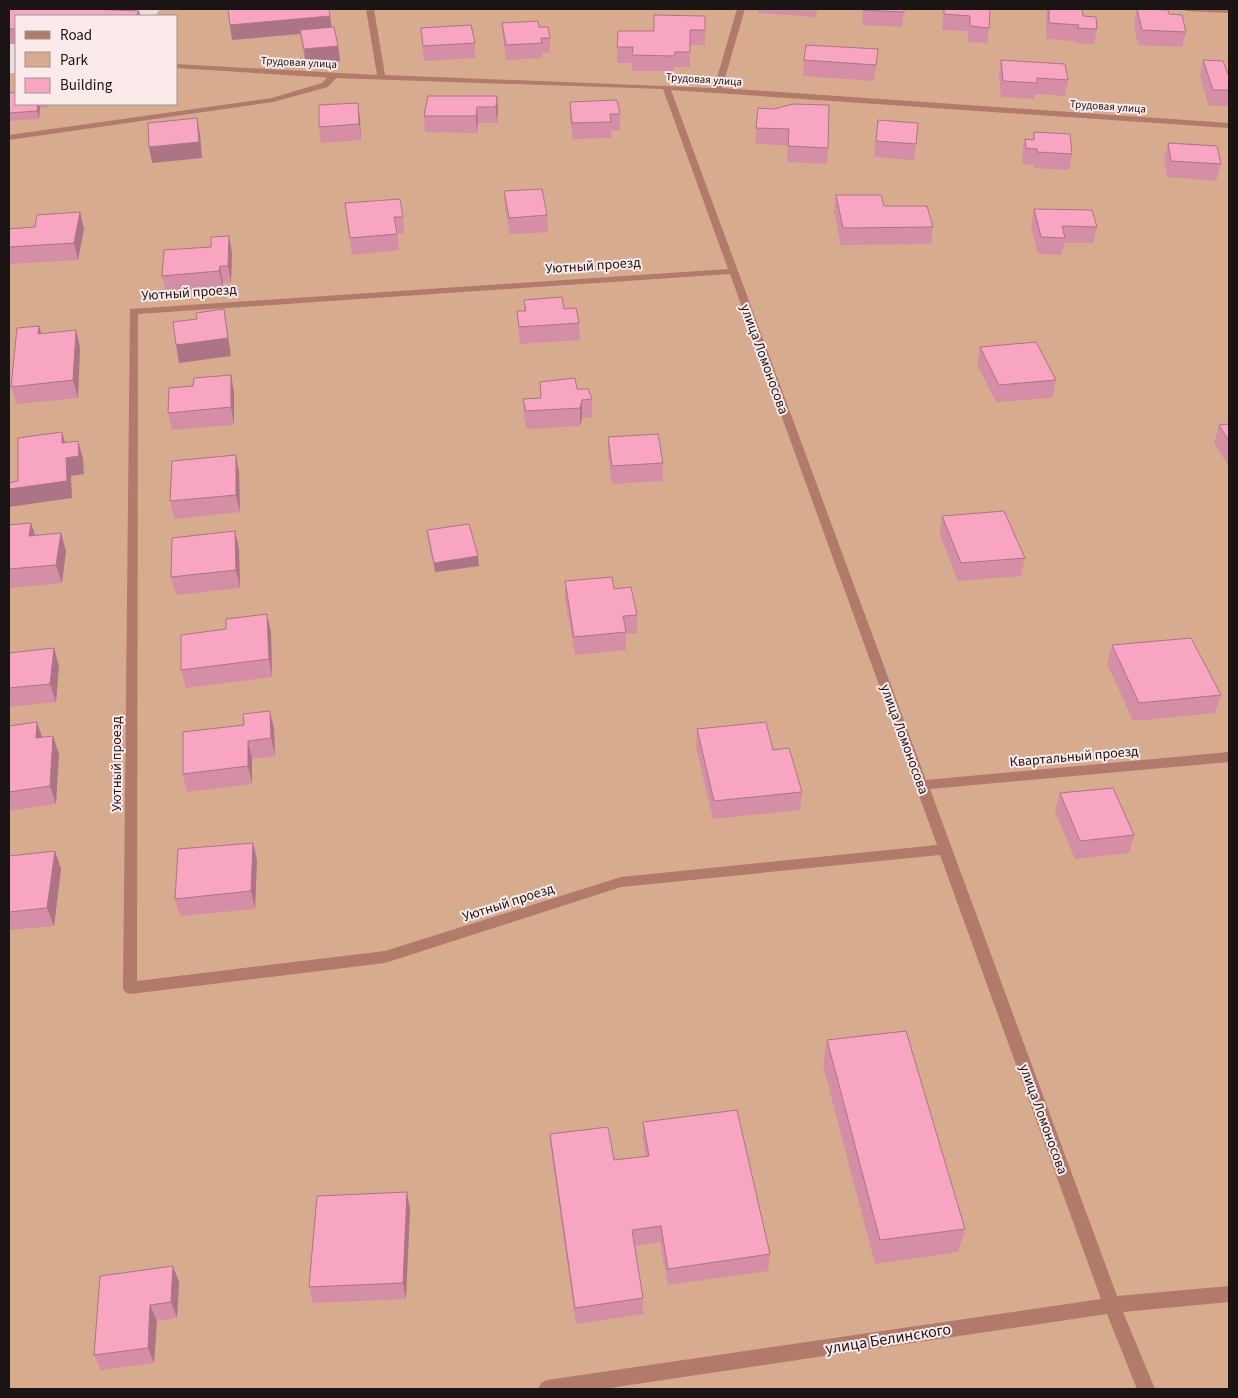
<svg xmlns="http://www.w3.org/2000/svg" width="1238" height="1398" viewBox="0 0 1238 1398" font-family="'Source Sans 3',sans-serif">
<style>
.green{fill:#d7ab8e}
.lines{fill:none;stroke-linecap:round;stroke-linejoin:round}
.service{fill:#b17a6b;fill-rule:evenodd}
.minor{fill:#b17a6b;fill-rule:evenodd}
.wall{fill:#d48ea5}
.shaded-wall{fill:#ad7486}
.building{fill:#f7a5c0;stroke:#ad7486}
.labels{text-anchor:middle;stroke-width:4;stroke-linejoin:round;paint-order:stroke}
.far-street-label{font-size:11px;fill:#1a1414;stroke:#faeaea}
.street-label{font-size:14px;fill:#1a1414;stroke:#faeaea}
.near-street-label{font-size:16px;fill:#1a1414;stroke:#faeaea}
</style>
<rect width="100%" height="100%" fill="#eddddd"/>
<path class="green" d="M160,9H1229V1389H9V73H16V104H176V16H155Z"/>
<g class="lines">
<path class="service" d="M331,74L338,76L328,87L273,102L9,140V135L272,98L322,83Z"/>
<g class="minor">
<path d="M366,9H374L385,75L714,88L737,9H745L722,88L1229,123V128L671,90L926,780L1229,752V762L930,789L1117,1296L1229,1286V1302L1123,1312L1155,1389H1137L1107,1314L603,1389H538L541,1383L547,1380L1101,1299L940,855L621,887L385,963L130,994L125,992L123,988L130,309L728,269L663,89L334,78L176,68V64L377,75ZM730,274L937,845L621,877L385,951L137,981L138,314Z"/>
<path d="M1183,9H1229V13L1187,11Z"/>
</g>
</g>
<g class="wall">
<path d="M9,9L139,11L140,16H16V44H9Z"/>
<path d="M758,9H817L816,17L758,13Z"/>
<path d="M863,9H904L902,27L862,25Z"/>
<path d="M944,9H990L989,28L987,43L968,42V31L942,30Z"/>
<path d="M1047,9H1082L1083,16L1097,29L1094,44L1074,43V41L1046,39V18Z"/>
<path d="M1137,9L1169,14L1186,32L1182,47L1138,45L1134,24Z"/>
<path d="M654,15L705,30V45H690V67H674V71H632V63H617V47L654,31Z"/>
<path d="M330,16L332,27L338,46L340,61L306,65L302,46L300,34L232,40Z"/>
<path d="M502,23L539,27L550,38V53H542V58L506,60L503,38Z"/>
<path d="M421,28L475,43V58L424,61Z"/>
<path d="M878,49L874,81L803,76L804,60Z"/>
<path d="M1001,60L1068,80L1065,96L1035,94L1034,99L1001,97L999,76Z"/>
<path d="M1203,60L1228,74H1229V106H1209L1200,76Z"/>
<path d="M9,93L16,104H47V108H40L39,119L9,121Z"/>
<path d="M497,96L498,112L497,123H478L477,133L425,132L424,116Z"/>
<path d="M570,102L620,114V130H611V138L573,139L570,118Z"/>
<path d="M358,103L361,140L321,143L319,127Z"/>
<path d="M758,108L828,148L827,164L787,162L788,145L755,144Z"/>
<path d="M878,120L918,123L914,160L874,157Z"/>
<path d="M1034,132L1072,154L1069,170L1034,168V165L1023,164L1022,155L1025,139L1033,140Z"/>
<path d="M1168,143L1221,164L1216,181L1167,177L1164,159Z"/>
<path d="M504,191L547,215L548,232L510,234L505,208Z"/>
<path d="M836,195L884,206L933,227L931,244L841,245L834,212Z"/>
<path d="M345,203L403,217L404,233L397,234L399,250L352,255Z"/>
<path d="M1034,209L1097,227L1093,243H1064L1061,255L1038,254L1031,225Z"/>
<path d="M80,212L84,229L78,260L9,264V229L35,227Z"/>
<path d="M232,253L231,283H223V288L166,293L162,276Z"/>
<path d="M524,300L564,309L579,323L580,340L520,344L517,311H524Z"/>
<path d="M76,330L80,348L78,398L17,404L11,387L41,334Z"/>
<path d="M980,347L1056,380L1052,398L996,402L977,364Z"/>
<path d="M231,375L234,392V425L172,430L168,413L193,386Z"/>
<path d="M540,382L577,389L592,399V417L582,418L580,426L527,429L524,417L523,399L540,398Z"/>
<path d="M1229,424V467L1214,443L1219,425Z"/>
<path d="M608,437L663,463V481L612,484L608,455Z"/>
<path d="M239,472L240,512L174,519L170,501Z"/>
<path d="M942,516L1025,558L1021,576L958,581L940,534Z"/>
<path d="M31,523L35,535L61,533L66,551L62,583L9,588V525Z"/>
<path d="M427,530L479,566L435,572L428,539Z"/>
<path d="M235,531L239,549L240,588L176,595L171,577Z"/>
<path d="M565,581L614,589L637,615V633L626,634V650L575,655L565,599Z"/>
<path d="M267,614L271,632L272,677L186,688L181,670L226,629Z"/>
<path d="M1112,645L1221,695L1215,713L1133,721L1107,663Z"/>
<path d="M9,653L59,666L56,702L9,707Z"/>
<path d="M37,722L42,737L59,754L56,804L9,811V726Z"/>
<path d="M274,729L275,756L252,759V784L187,792L183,774V732Z"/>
<path d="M697,729L773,750L802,792L800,810L713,819L696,747Z"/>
<path d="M1060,793L1134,835L1129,853L1075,859L1055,811Z"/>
<path d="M253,843L257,860L255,909L180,916L175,899Z"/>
<path d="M55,851L61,869L54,926L9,930V856Z"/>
<path d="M827,1040L965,1229L958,1252L875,1264L823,1065Z"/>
<path d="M643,1122L770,1254L768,1271L668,1285L660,1242L635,1246L643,1298V1314L576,1324L551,1151L550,1134L614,1160L646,1156L643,1139Z"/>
<path d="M407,1192L410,1209L406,1299L313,1303L309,1287Z"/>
<path d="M100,1276L179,1282L177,1318L157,1321L154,1363L101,1370L94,1355Z"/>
</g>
<g class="shaded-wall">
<path d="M139,11L140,16H136Z"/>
<path d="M330,16L332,31L300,30V34L232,40L230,25Z"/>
<path d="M338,46L340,61L306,65L304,49Z"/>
<path d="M497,96L498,112L497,123L496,107Z"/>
<path d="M358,103L360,119L361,140L359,124Z"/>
<path d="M38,104H39L40,108L39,119L37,111Z"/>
<path d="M477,107L478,123L477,133L476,116Z"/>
<path d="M197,118L200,134L202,158L152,163L149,147Z"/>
<path d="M80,212L84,229L78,260L74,243Z"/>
<path d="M229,236L232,253L231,283L228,266Z"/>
<path d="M220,266L223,283V288L219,271Z"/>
<path d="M224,309L231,356L179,363L176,345Z"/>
<path d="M39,326L44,343L38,334Z"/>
<path d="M76,330L80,348L78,398L73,380Z"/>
<path d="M231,375L234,392V425L231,407Z"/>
<path d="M582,400V418L580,426V408Z"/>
<path d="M62,432L67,449L78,441L83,458L84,474L71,476L72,498L9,507V489L62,443Z"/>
<path d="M236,455L239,472L240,512L236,495Z"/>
<path d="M31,523L37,541L29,536Z"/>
<path d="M235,531L239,549L240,588L236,570Z"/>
<path d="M61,533L66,551L62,583L56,565Z"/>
<path d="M478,556L479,566L435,572L434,563Z"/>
<path d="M267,614L271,632L272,677L269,659Z"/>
<path d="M54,648L59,666L56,702L50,684Z"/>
<path d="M270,711L274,729L275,756L271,738Z"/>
<path d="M37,722L43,740L36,738Z"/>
<path d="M53,736L59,754L56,804L50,786Z"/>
<path d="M248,741L252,759V784L248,766Z"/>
<path d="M253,843L257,860L255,909L251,891Z"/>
<path d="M55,851L61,869L54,926L47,908Z"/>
<path d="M407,1192L410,1209L406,1299L403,1283Z"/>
<path d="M173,1266L179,1282L177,1318L171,1302Z"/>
<path d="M150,1305L157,1321L154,1363L148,1348Z"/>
</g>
<g class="building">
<path d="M9,9H93L139,11L136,16H16V29H9Z"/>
<path d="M228,9H329L330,16L230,25Z"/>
<path d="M863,9H904V12L863,10Z"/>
<path d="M944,9H990L989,28L970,26V16L944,14Z"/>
<path d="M1049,9H1082L1083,16L1096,17L1097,29L1077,28L1079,25L1049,23Z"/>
<path d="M1137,9L1168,10L1169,14L1182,15L1186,32L1142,30Z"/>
<path d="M654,15L705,16V30H690V52H675L674,56L632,55L633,47H617L618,31H654Z"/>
<path d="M538,21L539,27H548L550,38H541L542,43L506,45L502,23Z"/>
<path d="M471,25L475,43L423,46L421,28Z"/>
<path d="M334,27L338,46L304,49L300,30Z"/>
<path d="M806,45L878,49L876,65L804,60Z"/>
<path d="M1001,60L1065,64L1068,80L1037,78V83L1003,81Z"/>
<path d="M1203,60L1223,61L1228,74H1229V90H1213Z"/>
<path d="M16,92V104H38L37,111L9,113V93Z"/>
<path d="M428,96H497L496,107H477L476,116H424Z"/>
<path d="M617,100L620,114H610L611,122L572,123L570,102Z"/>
<path d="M358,103L359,124L319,127V105Z"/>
<path d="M793,104L829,105L828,148L788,146L789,129L756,128L758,108L774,109Z"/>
<path d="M197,118L199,142L149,147L148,123Z"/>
<path d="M878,120L918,123L916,144L876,141Z"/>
<path d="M1034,132L1070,134L1072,154L1037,152V149L1026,148L1025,139L1034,140Z"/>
<path d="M1168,143L1217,146L1221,164L1171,161Z"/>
<path d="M542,189L547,215L509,218L504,191Z"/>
<path d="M836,195H881L884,206H927L933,227L843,228Z"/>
<path d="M400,199L403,217H394L397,234L350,238L345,203Z"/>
<path d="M1034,209L1092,210L1097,227L1062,226L1065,238L1041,237Z"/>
<path d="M80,212L74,243L9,247V229L35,227L37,215Z"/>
<path d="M229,236L228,266H220L219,271L162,276L164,250L211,247V237Z"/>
<path d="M562,297L564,309L576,308L579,323L519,327L517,311H526L524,300Z"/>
<path d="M224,309L228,338L176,345L173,322L197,319L196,313Z"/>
<path d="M39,326L38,334L76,330L73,380L11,387L17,328Z"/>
<path d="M1036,342L1056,380L999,385L980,347Z"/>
<path d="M231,375V407L168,413L169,388L193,386L194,378Z"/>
<path d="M575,378L577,389H588L592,399L582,400L580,408L526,411L523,399L541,398L540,382Z"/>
<path d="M1229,424V441L1219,425Z"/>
<path d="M62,432V443L78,441L79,456L66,458L67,481L9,489V483L18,481V438Z"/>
<path d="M658,434L663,463L612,466L608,437Z"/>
<path d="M236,455V495L170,501L172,461Z"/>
<path d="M1004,511L1025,558L961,563L942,516Z"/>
<path d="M31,523L29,536L61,533L56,565L9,569V525Z"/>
<path d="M469,524L478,556L434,563L427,530Z"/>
<path d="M235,531L236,570L171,577L172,538Z"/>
<path d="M612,577L614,589L631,587L637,615L623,616L626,632L574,637L565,581Z"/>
<path d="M267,614L269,659L181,670V635L226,629V619Z"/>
<path d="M1191,638L1221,695L1139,703L1112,645Z"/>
<path d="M54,648L50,684L9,688V653Z"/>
<path d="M270,711L271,738L248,741V766L183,774V732L244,725L243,714Z"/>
<path d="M37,722L36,738L53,736L50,786L9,792V726Z"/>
<path d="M766,722L773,750L789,748L802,792L714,801L697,729Z"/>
<path d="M1113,788L1134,835L1080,841L1060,793Z"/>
<path d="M253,843L251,891L175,899L178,849Z"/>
<path d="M55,851L47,908L9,912V856Z"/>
<path d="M906,1031L965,1229L880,1240L827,1040Z"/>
<path d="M737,1110L770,1254L668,1269L661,1226L632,1230L643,1298L575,1308L550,1134L608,1127L614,1160L649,1156L643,1122Z"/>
<path d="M407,1192L403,1283L309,1287L317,1196Z"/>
<path d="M173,1266L171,1302L150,1305L148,1348L94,1355L100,1276Z"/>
</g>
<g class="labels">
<g class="far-street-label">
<text transform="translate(299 62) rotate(3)" y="4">Трудовая улица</text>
<text transform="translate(704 79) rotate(4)" y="4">Трудовая улица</text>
<text transform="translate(1108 106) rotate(4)" y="4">Трудовая улица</text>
</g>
<g class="street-label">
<text transform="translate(593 265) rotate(-4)" y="5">Уютный проезд</text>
<text transform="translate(189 292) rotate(-4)" y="5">Уютный проезд</text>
<text transform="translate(765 359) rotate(70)" y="5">улица Ломоносова</text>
<text transform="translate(905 739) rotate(70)" y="5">улица Ломоносова</text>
<text transform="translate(1074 756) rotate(-5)" y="5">Квартальный проезд</text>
<text transform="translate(116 764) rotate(-90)" y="5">Уютный проезд</text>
<text transform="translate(508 902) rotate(-18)" y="5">Уютный проезд</text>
<text transform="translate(1044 1119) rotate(70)" y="5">улица Ломоносова</text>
</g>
<g class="near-street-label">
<text transform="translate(888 1338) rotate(-9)" y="6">улица Белинского</text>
</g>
</g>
<rect width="1238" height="1398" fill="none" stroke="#1a1414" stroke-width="20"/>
<rect x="15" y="15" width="162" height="90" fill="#faeaea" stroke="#a09494"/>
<rect x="25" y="31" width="25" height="8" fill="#b17a6b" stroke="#a09494"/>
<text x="60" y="40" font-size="15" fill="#1a1414">Road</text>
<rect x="25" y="52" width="25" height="15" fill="#d7ab8e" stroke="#a09494"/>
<text x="60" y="65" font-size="15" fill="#1a1414">Park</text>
<rect x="25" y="78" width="25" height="15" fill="#f7a5c0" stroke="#a09494"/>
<text x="60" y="90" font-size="15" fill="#1a1414">Building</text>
</svg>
